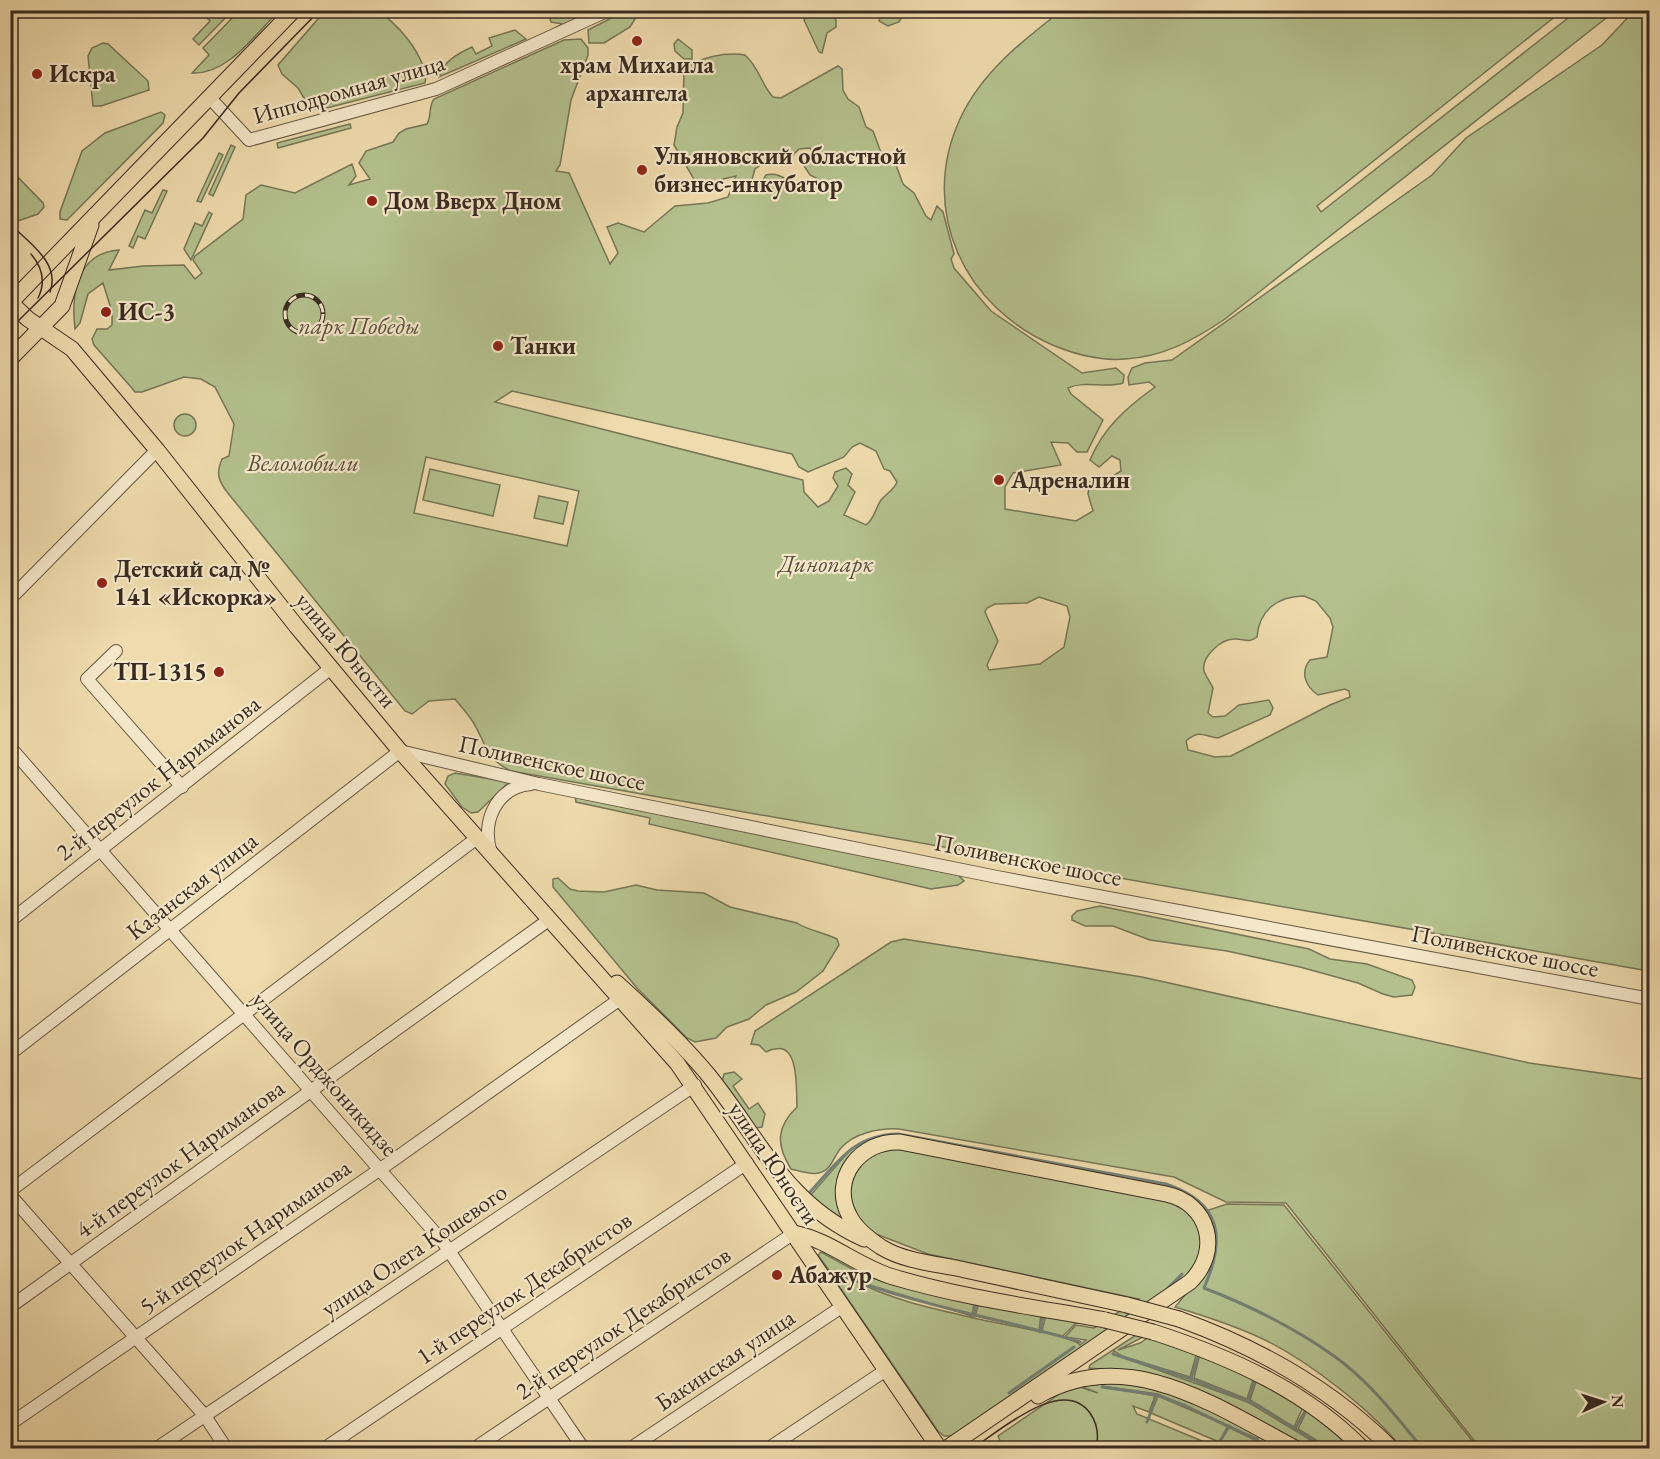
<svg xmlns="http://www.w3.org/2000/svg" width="1660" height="1459" viewBox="0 0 1660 1459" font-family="'EB Garamond',serif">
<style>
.green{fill:#b4c18e;stroke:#767657;stroke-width:1.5;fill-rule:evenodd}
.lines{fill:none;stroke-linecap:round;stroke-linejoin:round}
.stream{stroke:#738175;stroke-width:3}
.minor-casing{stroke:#665743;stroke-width:14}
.major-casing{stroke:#392b20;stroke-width:17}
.minor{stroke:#f5e8ca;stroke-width:12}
.major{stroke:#efdbad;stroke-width:15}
.tram{stroke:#392b20;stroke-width:1.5}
.rail-casing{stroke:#392b20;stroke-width:5}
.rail{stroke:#f5e8ca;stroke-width:3;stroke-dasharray:9;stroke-linecap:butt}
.major-bridge-casing{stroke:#392b20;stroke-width:17;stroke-linecap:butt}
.major-bridge{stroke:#efdbad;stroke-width:15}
.poi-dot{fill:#8f2418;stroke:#f5e8ca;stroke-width:2}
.labels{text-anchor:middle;stroke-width:4.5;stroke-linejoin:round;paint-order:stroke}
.poi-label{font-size:24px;font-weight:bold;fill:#392b20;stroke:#f5e8ca;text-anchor:start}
.street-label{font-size:24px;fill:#392b20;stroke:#f5e8ca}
.park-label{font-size:24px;font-style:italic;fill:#58503c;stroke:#f5e8ca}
</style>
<rect width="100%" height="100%" fill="#efdbad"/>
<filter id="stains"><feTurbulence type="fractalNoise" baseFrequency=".00333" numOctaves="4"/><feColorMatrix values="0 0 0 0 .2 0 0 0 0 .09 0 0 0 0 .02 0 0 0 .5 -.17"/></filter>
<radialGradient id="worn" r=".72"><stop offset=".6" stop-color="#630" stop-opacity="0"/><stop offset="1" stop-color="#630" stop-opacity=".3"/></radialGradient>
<g class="green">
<path d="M813,10L830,11L836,20V27L827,33L822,53L819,52L804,20Z"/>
<path d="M200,11H232L199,45L193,39L210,21Z"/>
<path d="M239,11H279C255,34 228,75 192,73L209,55L203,48Z"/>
<path d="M325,11C339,10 359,7 373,10C394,16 430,61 425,83L319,110L310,108L298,88L282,74L278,65Z"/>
<path d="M554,11H583L584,13L600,11L555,28L563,24L551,22L549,16Z"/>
<path d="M625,11H640L630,27L604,43H589L588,30Z"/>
<path d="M896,11L902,17L899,22L888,26L879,21L881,15Z"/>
<path d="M1061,11H1562L1317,206L1321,212L1577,11H1615L1225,319C1194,340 1163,357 1125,359C1101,361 1077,355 1055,346C964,308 918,210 960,119C981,73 1022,41 1061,11Z"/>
<path d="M1634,11H1649V971L511,771C485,759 486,743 473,722C468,714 461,706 455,699L429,701L412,714L405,711L227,492C218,480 216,473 222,459L229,456L234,424L215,387L201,379L184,377L142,392H135L131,387L94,345L92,339L97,329H107L112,325V312L103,283L88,294L80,323L75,329C71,295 76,253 119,250L109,270L143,266L184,265L195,279L202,273L193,260L195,256L243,219L246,195L261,185L295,193L352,164L356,176L349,185L370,179L359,163L366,151L393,142L399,133L406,129L427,124C432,116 428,107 434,99L564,40L581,39L588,48V55L571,100L560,165L556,171L569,173L610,264L618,253L607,227L618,223L644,232L675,206L708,203L728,197L736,176L723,179L708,187L695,181L674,145L677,127L683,113L684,70C698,57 726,52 745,55C759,67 761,84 773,97L781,98L838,66L842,69L843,90L848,99L859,107L866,127L873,131L883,158L896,165L903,184L914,193L926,216L931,220L937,206L943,212L954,254L951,259L954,268L991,311L1082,373L1116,368L1124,375L1123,383C1105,389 1085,380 1068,388L1071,394L1103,420L1087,452H1077L1068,443L1051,442L1061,465L1013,473L1005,487V509L1076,521L1093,511L1088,494L1090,482L1108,479L1121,471L1120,460L1112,456L1099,467L1090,460C1104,427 1126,408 1155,387L1149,382L1129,385L1128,377L1132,368L1145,363L1172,360L1432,175L1466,138L1602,45ZM810,148L813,154L804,166L810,175L818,179L815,189C795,193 786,170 766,175L760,185L751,183L755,169L762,164L793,155L799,149ZM512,391L792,454L799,467L808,472L844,457L852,447L860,443L876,451L884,469L890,471L897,482C894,490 887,493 881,500C875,509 875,518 866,525L844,515L855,492L848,485L852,474L846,468L835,472L833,478L838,486L829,501L818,507L804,492L803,480L495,402ZM426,457L579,491L567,546L414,513ZM1304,596L1316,601L1330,618L1333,627L1327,657L1310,660C1300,672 1305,686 1318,695L1345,689L1349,691L1350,697L1330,705L1231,756L1215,757L1188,750L1186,741C1200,729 1203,736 1218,738L1270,715L1273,708L1269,700L1239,705L1225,716L1213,717L1208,713L1213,688C1211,683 1206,677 1204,671C1201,657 1221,639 1234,639C1243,638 1248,644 1257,637C1259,611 1277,596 1304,596ZM1039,597L1067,606L1070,617L1064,647L1040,664L989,670L987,665L998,641L985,612L987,608L995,604L1027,603Z"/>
<path d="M515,30L526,39L439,77C442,62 459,53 472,47L476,54L492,46L489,38Z"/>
<path d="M678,39L692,50V59H684L675,51L674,44Z"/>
<path d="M103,43L108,44L148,81L149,90L101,106H93L88,56L92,48Z"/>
<path d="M161,112L165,115L163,123L67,220L60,219V212L82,151L105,133Z"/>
<path d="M350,124L351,128L278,148L277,143Z"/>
<path d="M231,145L235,147L213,196L209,194Z"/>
<path d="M219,153L223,155L201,202L197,201Z"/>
<path d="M11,170L43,203L44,207L38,214L15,222L11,220Z"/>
<path d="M163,190L167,191L145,239L138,236L133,248L129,246L145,210L152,213Z"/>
<path d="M209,212L212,214L191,260L184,249L195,223L202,226Z"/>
<circle cx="185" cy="425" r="11"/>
<path d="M430,469L500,485L493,516L423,500Z"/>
<path d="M539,496L568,502L563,524L534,518Z"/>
<path d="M455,773L509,782L478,812L471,813L462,807L445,784L448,776Z"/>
<path d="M575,796L716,823L958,875L964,881L958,885L931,889L649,824L650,818L576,802Z"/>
<path d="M558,878L570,889L578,891L604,892L636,885L657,890L704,893L730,907L797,923C809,931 824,932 837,939L839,945L823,971L796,992L766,1005L749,1019L727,1027L716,1038L695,1042L687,1038L637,988L553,887V879Z"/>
<path d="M1100,906L1309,949L1330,959L1367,964L1412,980L1415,987L1412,995L1394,997L1383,994L1358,983L1300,967L1227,951L1150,940L1113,926H1085L1072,920V916L1077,911Z"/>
<path d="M904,939L1142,977L1529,1063L1649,1080V1448H1480L1286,1203L1226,1202L1174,1177L899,1129C879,1128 854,1133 841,1148C833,1157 832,1170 819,1173C811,1175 799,1171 791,1169C776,1145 776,1127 797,1107C796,1093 800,1043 775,1049C771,1049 769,1051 766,1052L759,1045L751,1044L755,1031L891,942Z"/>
<path d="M734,1072L742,1079L733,1086L749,1109L758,1103L765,1114L762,1127L755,1128L722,1082L724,1074Z"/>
<path d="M887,1136L1165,1186L1192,1196L1206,1211L1227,1204L1284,1205L1478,1448H1402C1371,1410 1310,1362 1265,1340C1236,1326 1205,1316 1175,1307L1208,1267L1196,1204L869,1143L837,1201L844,1220L809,1197L851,1149L864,1141Z"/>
<path d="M894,1148L1163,1199L1192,1212L1205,1242L1192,1274L952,1436H944L938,1431L832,1276L835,1274L853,1280L836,1273L835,1270L831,1273L818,1255L821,1252L861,1274L893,1285L974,1303L972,1316L856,1281C891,1300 935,1309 974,1318C993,1323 1071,1335 1080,1345L1086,1340L1065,1337L1076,1325L1094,1328L1139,1299L928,1254L876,1234L868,1229L851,1208L850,1179L867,1156Z"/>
<path d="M979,1303L1041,1315L1039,1330L975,1316Z"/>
<path d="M1046,1315L1083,1322L1076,1323L1063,1336L1042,1331Z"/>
<path d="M1136,1335L1145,1336L1118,1350L1140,1343L1149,1337L1197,1352L1190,1377L1122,1356L1114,1351L1113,1354L1248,1402L1324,1448H1306L1246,1416L1145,1373L1089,1368L1090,1365Z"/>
<path d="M1200,1353L1253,1380L1247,1399L1194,1378Z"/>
<path d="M1257,1379L1303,1407L1294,1427L1250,1400Z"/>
<path d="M1122,1380L1180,1395L1260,1435L1258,1439L1158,1394L1102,1386L1155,1396L1149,1412L1133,1406L1137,1414L1219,1448L1003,1447L998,1436L1061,1393L1080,1387L1098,1393L1080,1386Z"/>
<path d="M1158,1396L1228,1426L1219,1442L1151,1413Z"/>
<path d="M1307,1410L1347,1443L1345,1448H1329L1298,1429Z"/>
<path d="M1229,1427L1272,1448H1232L1220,1442Z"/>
</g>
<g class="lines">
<g class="stream">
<path d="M810,1192C838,1162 853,1135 898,1134L1166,1184C1222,1203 1226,1238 1204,1288C1248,1305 1295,1328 1334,1356C1368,1380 1396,1416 1422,1448"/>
<path d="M836,1273C915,1306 998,1317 1080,1342"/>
<path d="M1166,1290L1182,1274"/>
<path d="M974,1317L976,1303"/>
<path d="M1040,1332L1043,1316"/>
<path d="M1113,1354L1191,1379L1259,1406L1325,1448"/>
<path d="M1191,1379L1199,1354"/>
<path d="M1102,1387L1157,1395L1186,1406L1273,1448"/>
<path d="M1009,1393L1074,1347"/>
<path d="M1248,1400L1255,1379"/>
<path d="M1147,1422L1157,1396"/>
<path d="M1295,1429L1305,1411"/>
<path d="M1216,1448L1229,1426"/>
<path d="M1346,1448L1348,1445"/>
</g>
<defs>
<g id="minor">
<path d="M210,98L249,140L436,89L609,10"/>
<path d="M10,599L157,450"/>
<path d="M116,651L87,679L182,787"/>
<path d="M10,747L443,1242L583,1448"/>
<path d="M491,853C481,822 496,787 531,784"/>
<path d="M10,921L331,668"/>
<path d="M10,1054L400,751L539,784L997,877L1650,999"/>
<path d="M10,1191L477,838"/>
<path d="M10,1195L205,1416L226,1448"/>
<path d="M10,1307L550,919"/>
<path d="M10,1424L392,1161L620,999"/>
<path d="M157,1448L695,1085"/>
<path d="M325,1448L747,1163"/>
<path d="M475,1448L794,1233"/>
<path d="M631,1448L843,1306"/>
<path d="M769,1448L886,1370"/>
</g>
<g id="major">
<path d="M10,303L294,10"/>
<path d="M11,303L28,319L72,349L157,450L297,627L400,751L677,1063L939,1448"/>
<path d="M10,359L62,306L91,225"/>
<path d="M617,983C649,1012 683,1044 710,1077C761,1141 786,1204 864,1239"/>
<path d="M794,1233C829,1240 856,1265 890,1276C959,1297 1033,1307 1105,1320"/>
<path d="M1179,1319C1259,1348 1331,1388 1391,1448"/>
<path d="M1153,1332C1230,1357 1305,1390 1362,1448"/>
<path d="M1038,1396C1127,1344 1216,1406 1295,1448"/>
<path d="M947,1448L1190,1282C1222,1251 1209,1203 1166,1194L900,1142C861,1140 830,1178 849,1215C855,1228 869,1239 881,1247C905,1262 939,1264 965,1270C1019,1282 1073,1293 1127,1305"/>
</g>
</defs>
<use href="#minor" class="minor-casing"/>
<use href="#major" class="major-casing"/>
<use href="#minor" class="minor"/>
<use href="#major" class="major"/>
<g class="tram">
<path d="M10,224C28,242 61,263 50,292"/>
<path d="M31,254C43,268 46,282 38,298"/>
<path d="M10,329L203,138L239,93L320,10"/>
<path d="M973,1448C1000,1431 1062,1375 1090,1413C1097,1423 1099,1436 1096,1448"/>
</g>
<defs>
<circle id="rail" cx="304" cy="314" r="19"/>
</defs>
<use href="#rail" class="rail-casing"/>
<use href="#rail" class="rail"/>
<defs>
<g id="major-bridge">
<path d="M1127,1305L1179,1319"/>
<path d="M1105,1320L1153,1332"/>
</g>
</defs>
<use href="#major-bridge" class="major-bridge-casing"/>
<use href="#major-bridge" class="major-bridge"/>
</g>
<g class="poi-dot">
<circle cx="637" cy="41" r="6"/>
<circle cx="37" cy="74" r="6"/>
<circle cx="642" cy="170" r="6"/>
<circle cx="372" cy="201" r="6"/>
<circle cx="106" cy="312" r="6"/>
<circle cx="498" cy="346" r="6"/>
<circle cx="999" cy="480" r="6"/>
<circle cx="102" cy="583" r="6"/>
<circle cx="219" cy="672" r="6"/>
<circle cx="777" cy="1275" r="6"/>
</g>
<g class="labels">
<g class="poi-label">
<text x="637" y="73" text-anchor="middle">храм Михаила<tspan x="637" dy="28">архангела</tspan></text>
<text x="49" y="82">Искра</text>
<text x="654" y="164">Ульяновский областной<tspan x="654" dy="28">бизнес-инкубатор</tspan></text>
<text x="384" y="209">Дом Вверх Дном</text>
<text x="118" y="320">ИС-3</text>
<text x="510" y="354">Танки</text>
<text x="1011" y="488">Адреналин</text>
<text x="114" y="577">Детский сад №<tspan x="114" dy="28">141 «Искорка»</tspan></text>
<text x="207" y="680" text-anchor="end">ТП-1315</text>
<text x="789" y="1283">Абажур</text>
</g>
<g class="street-label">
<text transform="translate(349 89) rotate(-16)" y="8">Ипподромная улица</text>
<text transform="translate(346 650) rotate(50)" y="8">улица Юности</text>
<text transform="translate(552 763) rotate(12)" y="8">Поливенское шоссе</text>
<text transform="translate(158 778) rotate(-38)" y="8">2-й переулок Нариманова</text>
<text transform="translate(1028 860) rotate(11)" y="8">Поливенское шоссе</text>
<text transform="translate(192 886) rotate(-38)" y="8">Казанская улица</text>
<text transform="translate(1505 951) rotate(11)" y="8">Поливенское шоссе</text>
<text transform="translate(325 1074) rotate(49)" y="8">улица Орджоникидзе</text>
<text transform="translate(180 1159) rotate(-36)" y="8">4-й переулок Нариманова</text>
<text transform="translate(774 1163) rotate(56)" y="8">улица Юности</text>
<text transform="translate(245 1237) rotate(-35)" y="8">5-й переулок Нариманова</text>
<text transform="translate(414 1250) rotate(-34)" y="8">улица Олега Кошевого</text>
<text transform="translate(524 1288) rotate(-34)" y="8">1-й переулок Декабристов</text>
<text transform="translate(623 1323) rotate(-34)" y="8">2-й переулок Декабристов</text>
<text transform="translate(725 1360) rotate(-34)" y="8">Бакинская улица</text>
</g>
<g class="park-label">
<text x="359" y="334">парк Победы</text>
<text x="303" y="471">Веломобили</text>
<text x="826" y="572">Динопарк</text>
</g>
</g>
<rect width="1660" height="1459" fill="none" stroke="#efdbad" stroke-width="36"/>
<rect x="12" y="12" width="1636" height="1435" fill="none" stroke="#392b20" stroke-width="3"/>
<rect x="18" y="18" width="1624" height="1423" fill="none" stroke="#392b20" stroke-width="1.5"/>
<g transform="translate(1603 1402) rotate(87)" stroke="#f5e8ca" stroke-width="4.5" paint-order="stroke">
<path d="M0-4.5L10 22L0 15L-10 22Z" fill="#392b20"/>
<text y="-9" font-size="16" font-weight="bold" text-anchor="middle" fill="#392b20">N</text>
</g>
<rect width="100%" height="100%" filter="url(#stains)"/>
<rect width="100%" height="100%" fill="url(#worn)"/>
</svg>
